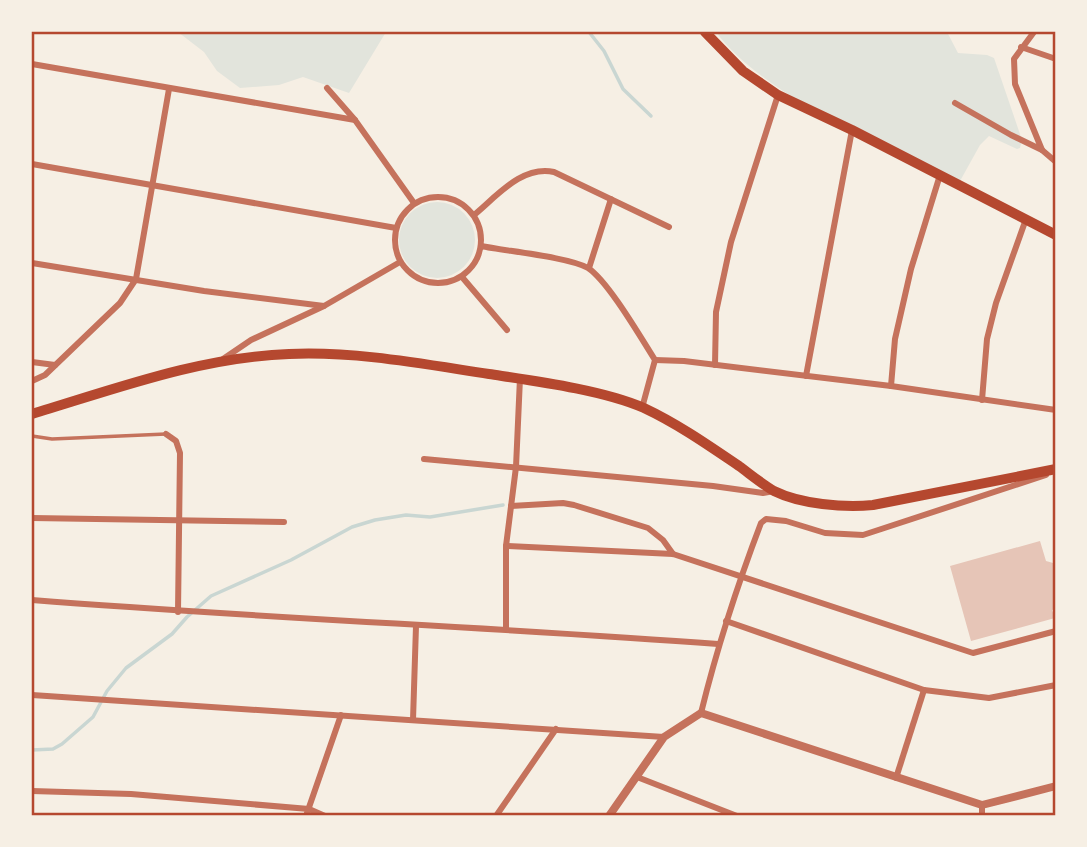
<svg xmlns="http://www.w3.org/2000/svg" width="1087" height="847" viewBox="0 0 1087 847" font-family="'DM Sans',sans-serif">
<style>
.green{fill:#e2e4dc}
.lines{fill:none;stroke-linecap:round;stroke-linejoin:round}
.stream{stroke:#c9d6d2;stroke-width:3.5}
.building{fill:#e6c5b7}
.service{stroke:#c5725c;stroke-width:3.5}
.minor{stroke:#c5725c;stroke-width:6}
.tertiary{stroke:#c5725c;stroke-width:8}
.primary{stroke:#b5482f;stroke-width:10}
.neatline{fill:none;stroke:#b5482f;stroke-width:2.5}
</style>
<rect width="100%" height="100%" fill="#f6efe4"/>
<g class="green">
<path d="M178,32H386L349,93L303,77L279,85L240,88L217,71L204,52Z"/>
<path d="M716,32H947L958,53L987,55L994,58L1022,140L1020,148L1017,149L989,136L980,145L960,181C887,146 764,97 716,32Z"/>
<circle cx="437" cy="240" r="38"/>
</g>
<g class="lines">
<g class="stream">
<path d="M589,32L604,51L623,89L651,116"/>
<path d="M32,750L53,749L62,744L93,717L107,691L126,668L172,634L187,617L211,596L291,560L352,527L375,520L406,515L430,517L503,505"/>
</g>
</g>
<path class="building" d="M1040,541L1046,561L1053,563L1056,573L1053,589L1056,609L1052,610L1055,618L971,641L950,566Z"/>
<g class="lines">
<path class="service" d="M32,436L52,439L166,434"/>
<g class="minor">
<path d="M1034,32L1014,59L1015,84L1042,150L1056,162"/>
<path d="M1021,47L1056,59"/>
<path d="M32,64L355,120"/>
<path d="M327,88L355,120L414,203"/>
<path d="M955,103L1011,135L1042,150"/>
<path d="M32,164L396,228"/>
<circle cx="438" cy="240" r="43"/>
<path d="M474,215C497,196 522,165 554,172L669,227"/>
<path d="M481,246C505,251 569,257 588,268C608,281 641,338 655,360L642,408"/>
<path d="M32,263L204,291L324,306"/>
<path d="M589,268L611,199"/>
<path d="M462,277L507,330"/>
<path d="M223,359L251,340L324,306L400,262"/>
<path d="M655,360L684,361L891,386L1056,410"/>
<path d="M32,362L55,365"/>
<path d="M715,365L716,312L731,242L778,95"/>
<path d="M806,376L852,130"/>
<path d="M32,381L45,375L120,303L136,279L169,89"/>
<path d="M891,386L895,339L911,269L940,175"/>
<path d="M982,400L987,339L996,303L1026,219"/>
<path d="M166,434L176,441L180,453L178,612"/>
<path d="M424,459L713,486L763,493L774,491"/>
<path d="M511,506L563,503L574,505L648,528L663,540L673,554"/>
<path d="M32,518L284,522"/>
<path d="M506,546L673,554L973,653L1056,631"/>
<path d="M32,600C260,618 489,627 718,644"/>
<path d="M726,621L924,690L989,698L1056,685"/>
<path d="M506,629V546L516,467L520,378"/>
<path d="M32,695L664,737"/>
<path d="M701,713C717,648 737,586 761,523L766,519L786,521L825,533L863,535L1046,475"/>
<path d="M413,720L416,626"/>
<path d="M637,777L737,816"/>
<path d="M896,778L924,690"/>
<path d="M32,791L131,794L309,809L325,816"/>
<path d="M306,816L341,715"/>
<path d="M496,816L556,729"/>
<path d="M982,816V805"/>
</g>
<path class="tertiary" d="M609,816L664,737L701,713L982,805L1056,786"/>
<g class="primary">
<path d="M705,32L743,71L778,95L852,130L1056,235"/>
<path d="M32,414C115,389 201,357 289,354C356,351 423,364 489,374C535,381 603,390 644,408C678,424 708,445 739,466C750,474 762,484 774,491C800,504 844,508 873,505L1056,469"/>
</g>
</g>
<rect width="1087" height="847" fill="none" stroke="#f6efe4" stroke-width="66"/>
<rect x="33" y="33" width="1021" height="781" class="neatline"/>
</svg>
